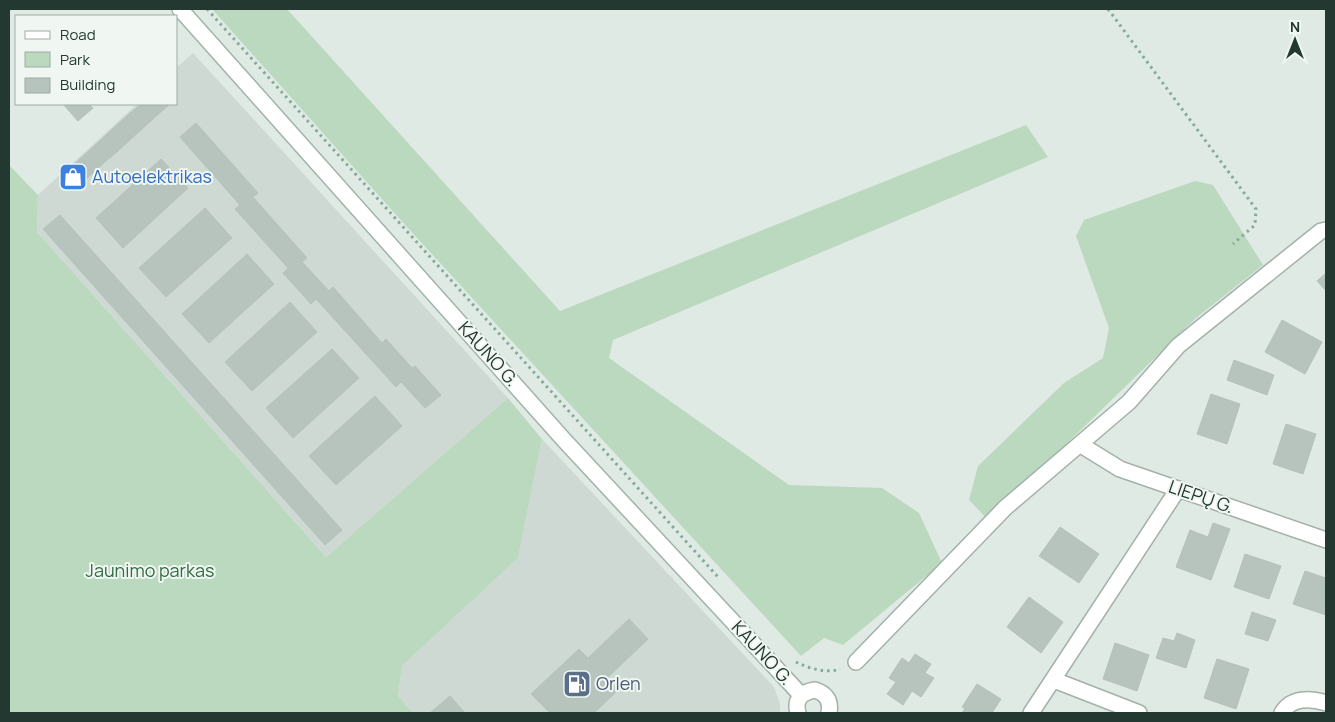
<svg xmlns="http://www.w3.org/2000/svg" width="1335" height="722" viewBox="0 0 1335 722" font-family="Manrope,sans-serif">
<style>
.built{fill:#cfd9d3}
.green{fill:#bbd9bf}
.building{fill:#b6c4bd;stroke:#b4c2ba}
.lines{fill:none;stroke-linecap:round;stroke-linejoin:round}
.street-casing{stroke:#a4b1aa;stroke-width:18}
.secondary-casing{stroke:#a1b4aa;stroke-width:18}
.path{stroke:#84aa99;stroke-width:3;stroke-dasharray:2.5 4;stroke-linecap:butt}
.street{stroke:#fff;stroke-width:15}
.secondary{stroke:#fff;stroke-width:15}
.labels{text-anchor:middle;stroke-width:4;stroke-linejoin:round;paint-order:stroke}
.shop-label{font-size:18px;fill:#366cbe;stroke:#f0f7f3;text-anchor:start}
.street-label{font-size:18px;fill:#233830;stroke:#f0f7f3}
.park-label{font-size:18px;fill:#316b40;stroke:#f0f7f3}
.service-label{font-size:18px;fill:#4e5e75;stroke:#f0f7f3;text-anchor:start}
</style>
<rect width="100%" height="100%" fill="#e0eae4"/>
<g class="built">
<path d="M193,53L508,398L326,557L37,232L38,195L137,104H176V68Z"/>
<path d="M542,439L774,687L780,703V713H413L398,696L402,666L518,558Z"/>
</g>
<g class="green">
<path d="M212,9H287L560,311L1026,125L1048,157L613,340L609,358L789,485L882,488L919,513L942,563L843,645L824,638L801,656L407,227Z"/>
<path d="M9,165L38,195L37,232L326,557L508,398L542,439L518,558L402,666L398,696L413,713H9Z"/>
<path d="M1195,181L1213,185L1263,265L1196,318L988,520L969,500L978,466L1064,383L1103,358L1109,328L1076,236L1084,220Z"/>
</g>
<g class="building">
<path d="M63,104H89L93,108L78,121Z"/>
<path d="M141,104H157L163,110L153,119L140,105Z"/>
<path d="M157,104H170L163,110Z"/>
<path d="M140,105L153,119L142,129L129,114Z"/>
<path d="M129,114L142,129L131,139L118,124Z"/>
<path d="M196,123L258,193L253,197L307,258L302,262L329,291L333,287L382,343L386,339L412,368L415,366L441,395L425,408L401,382L396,387L316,299L311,304L283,273L288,268L235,209L240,205L180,137Z"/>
<path d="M118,124L131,139L118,151L105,136Z"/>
<path d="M105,136L118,151L106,161L93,147Z"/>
<path d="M93,147L106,161L93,173L81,158Z"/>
<path d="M81,158L93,173L85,180L72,166Z"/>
<path d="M161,159L188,188L123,248L96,218Z"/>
<path d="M72,166L85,180L75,189L62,175Z"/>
<path d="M205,208L232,238L166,297L139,268Z"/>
<path d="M60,215L342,530L325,545L43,229Z"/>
<path d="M247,254L274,284L209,343L182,314Z"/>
<path d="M1326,273V291L1317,281Z"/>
<path d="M290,302L317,332L252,391L225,362Z"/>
<path d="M1282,320L1322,342L1305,374L1265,352Z"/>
<path d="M332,349L359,378L293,438L266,408Z"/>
<path d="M1234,360L1274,375L1267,395L1227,380Z"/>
<path d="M1211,394L1240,404L1227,444L1197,434Z"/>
<path d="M375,396L402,426L336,485L309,456Z"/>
<path d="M1286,424L1316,434L1303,474L1273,464Z"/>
<path d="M1213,523L1230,529L1211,580L1176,567L1190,530L1208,537Z"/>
<path d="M1060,527L1099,554L1079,583L1039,556Z"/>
<path d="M1245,554L1281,566L1269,599L1234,587Z"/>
<path d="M1305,571L1326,578V615L1293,604Z"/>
<path d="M1029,597L1063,622L1041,653L1007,627Z"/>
<path d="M1252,612L1276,620L1268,641L1245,634Z"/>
<path d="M629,619L648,639L607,678L588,658Z"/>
<path d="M1177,633L1195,640L1186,668L1156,658L1163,638L1174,641Z"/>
<path d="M1115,643L1149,655L1137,691L1103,679Z"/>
<path d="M579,649L618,690L594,713H550L531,694Z"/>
<path d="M915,654L931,664L925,673L934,678L921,697L912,691L903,705L887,694L896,682L889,678L902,658L909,663Z"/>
<path d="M1217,659L1249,669L1236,709L1204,698Z"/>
<path d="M977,684L1001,699L992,713H962L965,709L962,707Z"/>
<path d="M450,696L465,713H430Z"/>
</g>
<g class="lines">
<defs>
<g id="street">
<path d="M1081,445L1120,469L1326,540"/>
<path d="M856,662L1005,508L1129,402L1178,346L1321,231L1326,230"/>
<path d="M1054,680L1139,713"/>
<path d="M1031,713L1178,489"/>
<path d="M1282,713C1291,697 1311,698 1326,703"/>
</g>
<g id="secondary">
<path d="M180,9L564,440L801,695"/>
<path d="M798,713C794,699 802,692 815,690C827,694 831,701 829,713"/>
</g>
</defs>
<use href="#street" class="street-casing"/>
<use href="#secondary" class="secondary-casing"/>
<g class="path">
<path d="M207,9L718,577"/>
<path d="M1108,9L1256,209L1255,225L1233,244"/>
<path d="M796,662C808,668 826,674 840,669"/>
</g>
<use href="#street" class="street"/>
<use href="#secondary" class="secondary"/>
</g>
<defs>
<symbol id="shop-square" viewBox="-11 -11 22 22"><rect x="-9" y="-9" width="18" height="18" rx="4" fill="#3f7fe0" stroke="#f0f7f3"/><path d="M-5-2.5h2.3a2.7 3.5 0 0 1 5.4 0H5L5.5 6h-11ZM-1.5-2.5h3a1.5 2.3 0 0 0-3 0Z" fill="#fff"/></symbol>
<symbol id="fuel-square" viewBox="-11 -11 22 22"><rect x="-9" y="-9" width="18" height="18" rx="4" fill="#5c6f8a" stroke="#f0f7f3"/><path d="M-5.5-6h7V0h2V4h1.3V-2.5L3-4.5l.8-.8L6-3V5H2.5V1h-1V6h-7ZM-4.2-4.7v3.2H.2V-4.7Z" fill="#fff"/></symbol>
</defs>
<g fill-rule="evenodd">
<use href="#shop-square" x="57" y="161" width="32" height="32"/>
<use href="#fuel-square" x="561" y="668" width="32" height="32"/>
</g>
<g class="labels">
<g class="shop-label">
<text x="92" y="183">Autoelektrikas</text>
</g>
<g class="street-label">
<text transform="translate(488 354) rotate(48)" y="6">KAUNO G.</text>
<text transform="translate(1201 497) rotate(19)" y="6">LIEPŲ G.</text>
<text transform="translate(762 653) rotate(47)" y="6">KAUNO G.</text>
</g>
<g class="park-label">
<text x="150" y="577">Jaunimo parkas</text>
</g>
<g class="service-label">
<text x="596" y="690">Orlen</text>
</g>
</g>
<rect width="1335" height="722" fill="none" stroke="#233830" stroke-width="20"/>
<rect x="15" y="15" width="162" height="90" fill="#f0f7f3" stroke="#9eaba5"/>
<rect x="25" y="31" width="25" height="8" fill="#ffffff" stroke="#9eaba5"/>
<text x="60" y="40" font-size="15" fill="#233830">Road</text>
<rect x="25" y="52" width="25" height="15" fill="#bbd9bf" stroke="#9eaba5"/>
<text x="60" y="65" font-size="15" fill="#233830">Park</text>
<rect x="25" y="78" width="25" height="15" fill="#b6c4bd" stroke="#9eaba5"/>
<text x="60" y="90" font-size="15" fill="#233830">Building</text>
<g transform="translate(1295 40)" stroke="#f0f7f3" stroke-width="4" paint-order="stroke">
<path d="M0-4L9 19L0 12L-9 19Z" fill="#233830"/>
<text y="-8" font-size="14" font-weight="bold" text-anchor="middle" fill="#233830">N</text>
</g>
</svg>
